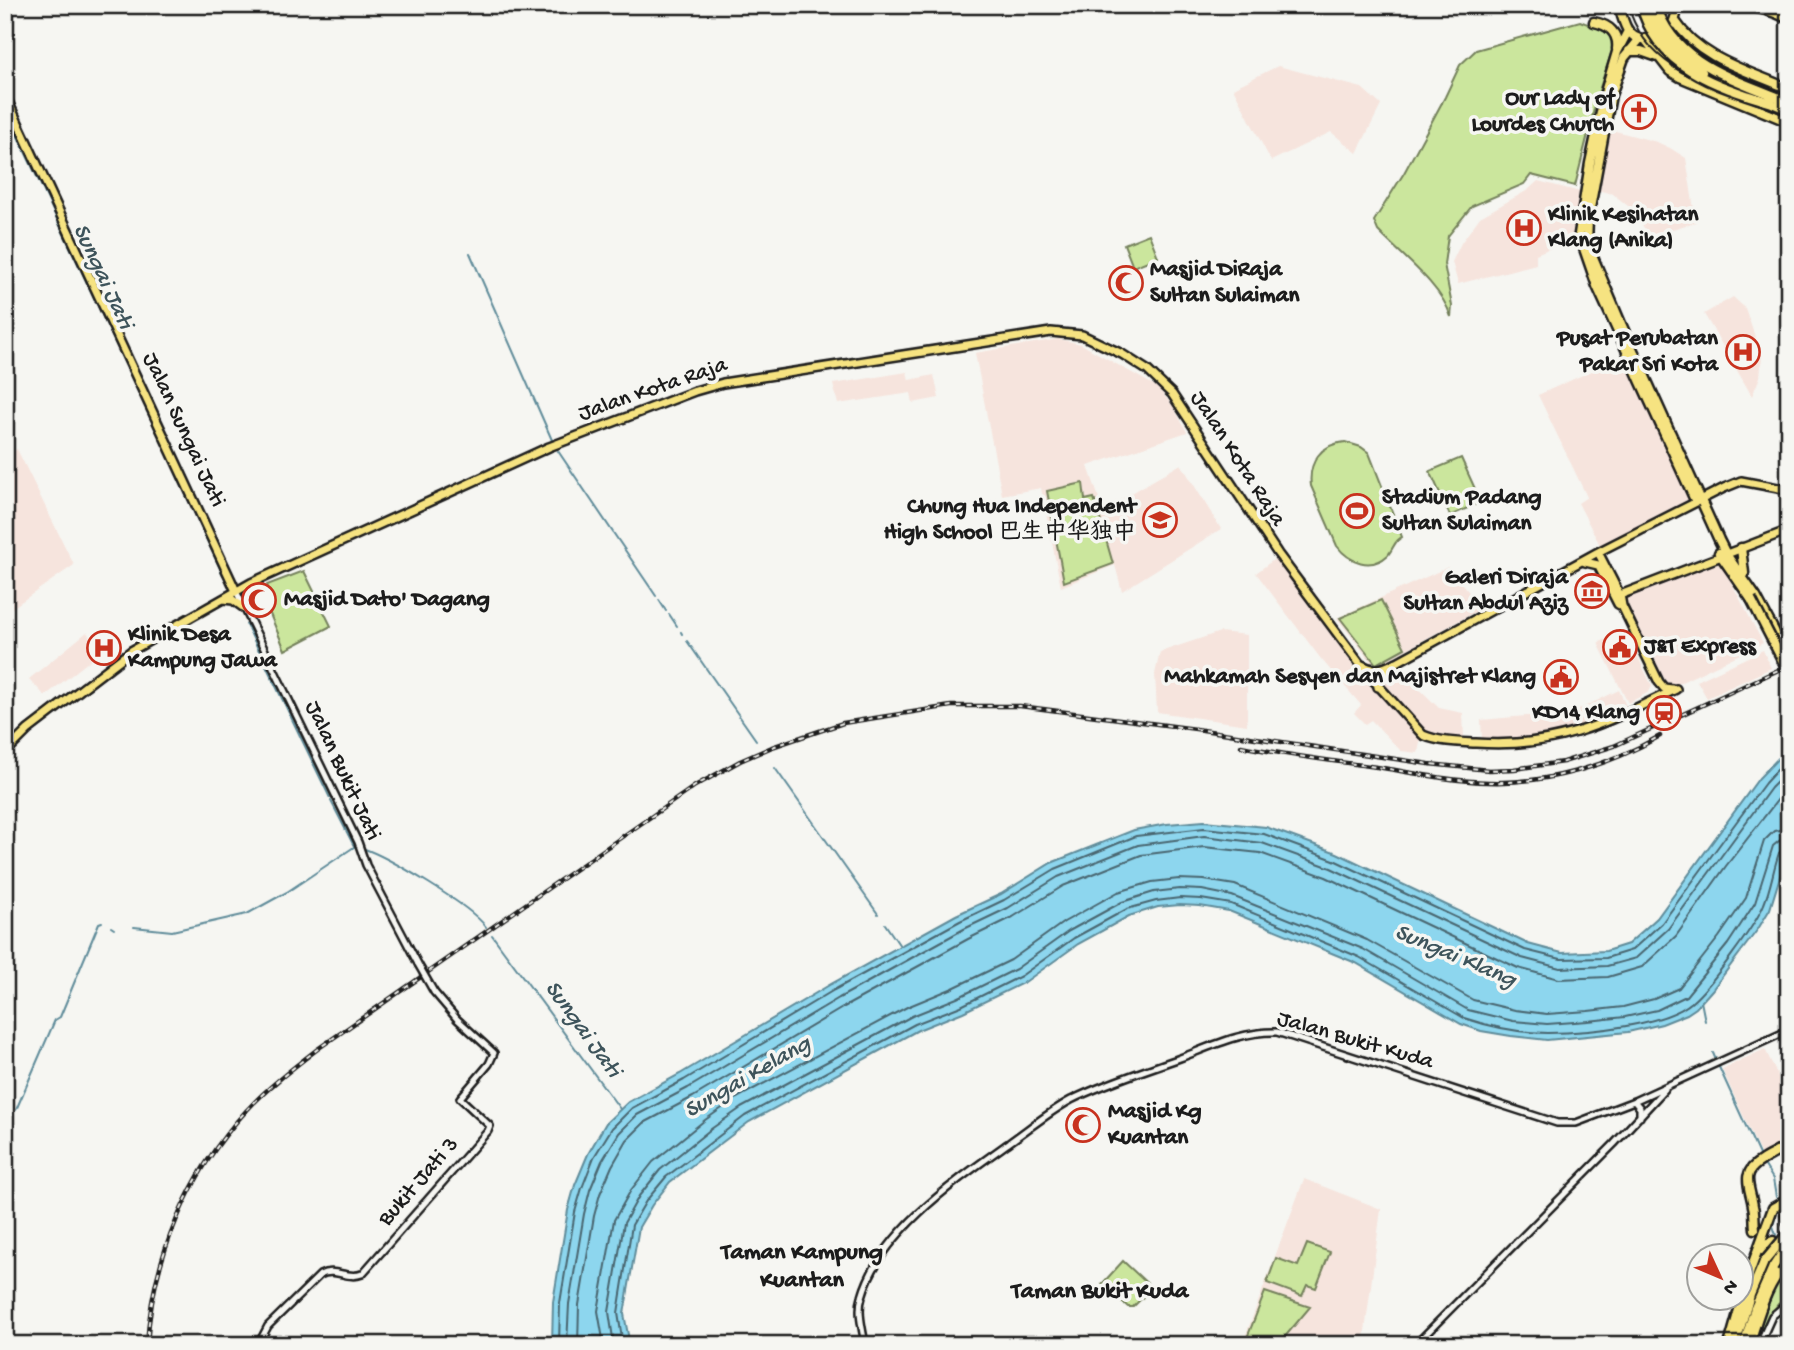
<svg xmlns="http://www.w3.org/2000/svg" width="1794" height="1350" viewBox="0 0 1794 1350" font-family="'Gochi Hand','LXGW WenKai TC',sans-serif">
	<rect width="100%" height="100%" fill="#f6f6f2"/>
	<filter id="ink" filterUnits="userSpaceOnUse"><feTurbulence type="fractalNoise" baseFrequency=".0143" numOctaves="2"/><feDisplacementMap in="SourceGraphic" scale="14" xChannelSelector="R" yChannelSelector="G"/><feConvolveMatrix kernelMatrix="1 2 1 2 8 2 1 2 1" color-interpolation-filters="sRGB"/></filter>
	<g filter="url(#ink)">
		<path fill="#f6e4dd" d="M1278 66 1362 88 1381 105 1357 153 1331 132 1271 161 1233 88Z
			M1608 129 1657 142 1670 148 1686 158 1696 222 1649 236 1633 210 1613 194 1597 190Z
			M1538 181 1580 192 1575 238 1536 254V264L1458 284 1452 262 1461 243 1480 217 1528 190Z
			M1733 297 1745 308 1762 357 1760 377 1752 396 1704 314Z
			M1058 339 1081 344 1157 387 1173 406 1187 432 1088 466 1103 510 1181 464 1221 529 1122 591 1115 565 1061 587 1041 488 1002 495 975 353Z
			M1625 356 1693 501 1601 547 1578 503 1587 497 1538 395Z
			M907 372 909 380 934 375 939 398 913 403 911 393 838 404 833 384Z
			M17 449 74 565 5 613V457Z
			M1277 557 1421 737 1418 753 1401 751 1371 720 1365 724 1354 713 1361 705 1321 659 1256 573Z
			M1717 561 1721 563 1763 643 1669 688 1625 605V601L1629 595Z
			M1448 567 1482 608 1375 667 1337 618Z
			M1625 630 1652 686 1649 692 1628 703 1598 643Z
			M87 632 98 654 45 696 29 679Z
			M1220 632 1247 635V725L1157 712 1155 674 1160 652Z
			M1763 650 1771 668 1707 698 1697 681Z
			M1396 666 1439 708 1463 713 1464 739 1435 737 1425 733 1381 685V681Z
			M1619 690 1627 708 1579 730 1551 737 1482 741 1481 720 1561 713 1582 708Z
			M1765 1049 1789 1099V1126L1779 1146 1761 1155 1722 1069Z
			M1304 1179 1381 1209 1364 1339 1360 1345H1242Z"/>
		<path fill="#cbe69d" stroke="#74815c" stroke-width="2" d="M1580 21C1592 26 1608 30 1615 41L1598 94 1575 186 1531 175 1524 184 1472 206 1448 236 1444 264 1452 306 1451 317C1442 286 1401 255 1378 231L1374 221 1404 173 1445 97 1460 65 1476 50Z
			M1149 234 1158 257 1133 267 1124 244Z
			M1345 442 1361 447 1369 453 1402 537C1394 541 1394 548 1388 555 1371 571 1349 562 1337 546L1311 486C1308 462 1321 444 1345 442Z
			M1461 458 1481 502 1450 516 1430 471Z
			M1083 483 1085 500 1094 498 1113 564 1064 582 1047 491Z
			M304 571 331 626 285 650 267 607 274 604 267 585Z
			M1381 600 1405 648 1376 664 1340 618Z
			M1307 1244 1330 1252 1316 1288 1307 1285 1302 1296 1267 1283 1276 1258 1298 1266Z
			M1123 1261 1152 1288 1133 1307H1128L1102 1284Z
			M1789 1267V1298L1778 1304 1762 1328H1759L1777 1281Z
			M1265 1292 1310 1307 1278 1345H1249L1245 1343Z"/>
		<path fill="#8dd6ee" stroke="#608c9a" stroke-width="2" d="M1789 747V847L1770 909 1758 929 1712 990 1696 1008 1687 1014 1662 1024 1628 1032 1547 1040 1511 1036 1481 1031 1461 1024 1356 963 1229 911 1200 906 1180 905 1158 907 1129 916 1078 944 1025 982 963 1012 918 1030 749 1122 670 1182 652 1205 639 1227 624 1314 630 1345H552L553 1302 568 1210 575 1185 588 1154 606 1123 628 1102 680 1074 831 984 956 915 1001 894 1051 863 1134 830 1167 824 1204 821 1266 827 1337 853 1528 944 1562 953 1606 951 1628 944 1657 918 1759 778Z"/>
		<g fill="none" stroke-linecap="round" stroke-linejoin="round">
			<path stroke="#496670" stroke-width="2" d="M559 1345 560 1303 575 1212 582 1188 594 1157 612 1128 632 1108 684 1080 834 990 960 921 1004 900 1055 869 1136 836 1204 828 1264 834 1334 860 1525 950 1561 959 1606 958 1632 950 1662 923 1765 783 1789 757
				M567 1345 569 1304 584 1214 590 1190 602 1161 619 1133 637 1115 688 1088 839 998 964 929 1008 908 1058 877 1138 845 1204 836 1262 843 1331 868 1522 958 1560 968 1607 966 1636 958 1668 929 1771 788 1789 770
				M578 1345 579 1305 594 1216 600 1194 612 1166 627 1140 644 1123 693 1097 844 1007 968 939 1013 917 1063 886 1141 855 1204 847 1260 853 1326 877 1518 968 1559 979 1608 977 1642 967 1676 936 1726 866 1789 785
				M604 1345 598 1311 614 1220 631 1190 653 1162 705 1120 735 1099 907 1007 953 988 1011 960 1064 922 1118 892 1152 882 1179 879 1204 880 1235 885 1367 940 1473 1000 1515 1010 1547 1014 1588 1011 1623 1007 1654 999 1679 988 1719 937 1746 898 1764 841 1774 831 1789 828
				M614 1345 609 1312 624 1223 639 1196 660 1170 711 1129 741 1108 912 1016 957 998 1016 969 1069 931 1122 902 1154 892 1180 889 1202 890 1232 896 1363 949 1468 1010 1513 1021 1547 1024 1588 1021 1625 1017 1657 1010 1686 996 1728 944 1755 903 1773 846 1779 841 1789 839
				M623 1345 618 1313 632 1225 646 1201 666 1177 745 1116 915 1024 961 1006 1021 976 1074 938 1127 909 1156 901 1180 898 1201 899 1231 904 1359 957 1464 1018C1491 1027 1520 1033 1548 1033 1584 1033 1665 1026 1692 1002 1709 988 1756 925 1764 904 1771 887 1773 870 1779 853L1783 849 1789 848"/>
			<path stroke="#608c9a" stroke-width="2" d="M5 109 170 459
				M470 253 552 440
				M558 451 656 596
				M176 473 223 575
				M659 600 666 611
				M669 614 677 626
				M246 624 330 798
				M681 632 682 634
				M687 641 756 740
				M775 768 878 914
				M331 801 354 846
				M362 848C389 857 471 906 486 927
				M885 924 900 946
				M111 927 114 929
				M134 927 172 931 247 914 287 892 354 847
				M492 935 620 1109
				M1701 1001 1705 1021
				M1713 1053 1716 1060
				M1719 1067 1760 1157
				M16 1110 55 1020 60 1017 99 923 102 922
				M1765 1166 1773 1179 1776 1197
				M1776 1215 1773 1226 1776 1235"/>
			<g stroke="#1c1c1c" stroke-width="10">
				<path id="minor" d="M236 591 358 842 366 865 418 964
					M1634 1101 1640 1108V1117
					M258 1345 268 1326 320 1275C335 1267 347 1280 362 1274L488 1131 490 1126 460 1098 489 1064 494 1053 457 1019 434 992
					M865 1345C863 1330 857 1312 862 1297 880 1232 957 1180 1010 1142 1030 1128 1049 1112 1071 1100 1105 1083 1144 1071 1180 1058 1212 1046 1242 1031 1277 1032L1557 1123H1576L1634 1101 1789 1030
					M1415 1345 1614 1144 1665 1089
					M1759 1345 1772 1316 1789 1302"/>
			</g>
			<g stroke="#1c1c1c" stroke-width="12">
				<path id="major" d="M1723 5C1747 6 1768 8 1789 20
					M5 95 236 591
					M1598 552 1620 595 1622 606 1659 682 1664 688 1672 689
					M1585 562 1598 565 1618 604 1622 606
					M1620 595 1789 530
					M223 599 233 600 244 608
					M1362 665C1376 673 1384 668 1397 662L1598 552 1724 488 1741 481 1789 490
					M1378 687 1379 680 1393 666
					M5 753 28 730 131 651 251 583 549 447 695 391 723 383 1051 332 1082 335 1122 354 1147 370 1172 394 1278 554 1366 672 1423 735C1439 742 1458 742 1476 743 1556 749 1606 723 1676 689"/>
			</g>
			<g stroke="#1c1c1c" stroke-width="13">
				<path id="highway" d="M1619 5C1623 20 1626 38 1643 39
					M1675 21C1700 59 1749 71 1789 89
					M1594 22C1609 25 1619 33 1617 49
					M1628 31 1617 52 1606 89 1590 163 1579 234 1597 286 1695 500
					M1662 33C1674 26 1677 18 1676 5
					M1645 39 1670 71 1680 77 1789 122
					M1639 40 1624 58 1611 95 1588 219 1587 243 1622 326 1719 540 1726 554 1756 597 1789 659
					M1629 51H1641L1658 57
					M1777 97 1789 102
					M1772 103 1789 110
					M1741 548 1744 573
					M1719 553 1751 599
					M1789 1204 1786 1215 1789 1228
					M1755 1229C1754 1221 1755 1213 1753 1206 1750 1187 1740 1173 1761 1161 1771 1154 1781 1152 1789 1142
					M1762 1250 1765 1244 1773 1241 1782 1249
					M1729 1345 1750 1271 1773 1208 1789 1199
					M1735 1345 1750 1295 1764 1262
					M1744 1345 1755 1308 1773 1267
					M1749 1345C1759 1315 1766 1283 1789 1261"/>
			</g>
			<use href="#minor" stroke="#f6f6f2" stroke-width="5"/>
			<use href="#major" stroke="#f6e381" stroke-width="7"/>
			<use href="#highway" stroke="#f6e381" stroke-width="8"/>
			<path stroke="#1c1c1c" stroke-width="2" d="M1628 5C1647 78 1730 89 1789 117"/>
			<g stroke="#1c1c1c" stroke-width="4.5">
				<path id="rail" d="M1241 746C1286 755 1332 761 1377 767 1414 773 1451 781 1488 782 1548 784 1608 766 1660 736
					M147 1345C152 1259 188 1174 246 1111 268 1087 293 1068 319 1048L695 786 740 761 772 747 843 723 951 706H1020L1196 729 1429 764 1489 770 1514 769 1563 762 1614 746 1789 665"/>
			</g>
			<use href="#rail" stroke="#f6f6f2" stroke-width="2" stroke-dasharray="5" stroke-linecap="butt"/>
			<g stroke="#1c1c1c" stroke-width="10" stroke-linecap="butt">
				<path id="minor-bridge" d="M418 964 434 992"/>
			</g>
			<g stroke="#1c1c1c" stroke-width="13" stroke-linecap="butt">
				<path id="highway-bridge" d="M1641 5C1657 68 1717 86 1772 103
					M1649 5C1656 35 1676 57 1702 72
					M1656 5C1673 61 1729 77 1777 97
					M1751 599 1789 673
					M1764 1262 1789 1232
					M1773 1267 1789 1243"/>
			</g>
			<use href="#minor-bridge" stroke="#f6f6f2" stroke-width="5"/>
			<use href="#highway-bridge" stroke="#f6e381" stroke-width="8"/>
		</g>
	</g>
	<defs>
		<g id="church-ring" transform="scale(1.75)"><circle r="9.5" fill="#f6f6f2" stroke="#c8321e" stroke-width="1.5"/><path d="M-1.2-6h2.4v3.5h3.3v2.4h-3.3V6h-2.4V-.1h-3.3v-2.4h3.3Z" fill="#c8321e"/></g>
		<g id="hospital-ring" transform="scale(1.75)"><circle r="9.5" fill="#f6f6f2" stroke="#c8321e" stroke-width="1.5"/><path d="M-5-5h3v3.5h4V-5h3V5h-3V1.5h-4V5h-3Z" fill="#c8321e"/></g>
		<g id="mosque-ring" transform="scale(1.75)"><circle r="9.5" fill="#f6f6f2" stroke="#c8321e" stroke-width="1.5"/><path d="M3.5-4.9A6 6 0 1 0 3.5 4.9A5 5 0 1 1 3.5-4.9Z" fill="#c8321e"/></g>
		<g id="stadium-ring" transform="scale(1.75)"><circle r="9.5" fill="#f6f6f2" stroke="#c8321e" stroke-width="1.5"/><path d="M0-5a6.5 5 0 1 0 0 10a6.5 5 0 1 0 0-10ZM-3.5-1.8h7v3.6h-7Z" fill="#c8321e"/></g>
		<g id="school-ring" transform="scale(1.75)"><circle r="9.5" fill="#f6f6f2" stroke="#c8321e" stroke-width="1.5"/><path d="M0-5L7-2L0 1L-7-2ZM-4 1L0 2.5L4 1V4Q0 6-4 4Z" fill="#c8321e"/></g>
		<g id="museum-ring" transform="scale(1.75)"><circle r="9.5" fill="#f6f6f2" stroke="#c8321e" stroke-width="1.5"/><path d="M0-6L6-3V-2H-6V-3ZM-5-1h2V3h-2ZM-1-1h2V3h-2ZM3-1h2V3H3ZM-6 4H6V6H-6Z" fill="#c8321e"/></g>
		<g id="civic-ring" transform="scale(1.75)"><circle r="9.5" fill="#f6f6f2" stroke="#c8321e" stroke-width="1.5"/><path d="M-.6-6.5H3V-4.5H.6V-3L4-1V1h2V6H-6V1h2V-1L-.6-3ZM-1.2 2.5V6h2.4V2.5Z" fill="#c8321e"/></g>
		<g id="station-ring" transform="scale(1.75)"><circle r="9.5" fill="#f6f6f2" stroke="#c8321e" stroke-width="1.5"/><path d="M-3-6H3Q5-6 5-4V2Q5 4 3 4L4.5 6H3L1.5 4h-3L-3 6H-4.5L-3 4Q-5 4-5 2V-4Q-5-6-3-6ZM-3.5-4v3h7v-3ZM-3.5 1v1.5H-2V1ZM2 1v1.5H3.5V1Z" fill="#c8321e"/></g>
	</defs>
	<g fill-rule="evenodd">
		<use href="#church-ring" x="1639" y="112"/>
		<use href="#hospital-ring" x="1524" y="228"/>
		<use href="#mosque-ring" x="1126" y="283"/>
		<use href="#hospital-ring" x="1743" y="352"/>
		<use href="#stadium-ring" x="1357" y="511"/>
		<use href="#school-ring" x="1160" y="520"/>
		<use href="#museum-ring" x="1592" y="591"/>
		<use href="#mosque-ring" x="259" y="600"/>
		<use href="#civic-ring" x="1620" y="647"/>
		<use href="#hospital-ring" x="104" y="648"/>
		<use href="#civic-ring" x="1561" y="677"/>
		<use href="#station-ring" x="1664" y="713"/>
		<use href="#mosque-ring" x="1083" y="1125"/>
	</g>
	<g text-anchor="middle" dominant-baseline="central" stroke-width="7" stroke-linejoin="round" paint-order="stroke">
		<g font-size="23" font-weight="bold" fill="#1c1c1c" stroke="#f6f6f2" text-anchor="start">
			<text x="1614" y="99" text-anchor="end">Our Lady of<tspan x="1614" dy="26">Lourdes Church</tspan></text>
			<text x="1548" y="215">Klinik Kesihatan<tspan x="1548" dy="26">Klang (Anika)</tspan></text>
			<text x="1150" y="270">Masjid DiRaja<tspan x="1150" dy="26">Sultan Sulaiman</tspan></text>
			<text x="1718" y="339" text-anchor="end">Pusat Perubatan<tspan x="1718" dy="26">Pakar Sri Kota</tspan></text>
			<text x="1382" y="498">Stadium Padang<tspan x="1382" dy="26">Sultan Sulaiman</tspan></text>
			<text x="1136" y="507" text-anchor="end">Chung Hua Independent<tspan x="1136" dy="26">High School 巴生中华独中</tspan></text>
			<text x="1568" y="578" text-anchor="end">Galeri Diraja<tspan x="1568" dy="26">Sultan Abdul Aziz</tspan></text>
			<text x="284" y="600">Masjid Dato' Dagang</text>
			<text x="128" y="635">Klinik Desa<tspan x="128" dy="26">Kampung Jawa</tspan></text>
			<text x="1644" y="647">J&amp;T Express</text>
			<text x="1536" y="677" text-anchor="end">Mahkamah Sesyen dan Majistret Klang</text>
			<text x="1640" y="713" text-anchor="end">KD14 Klang</text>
			<text x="1108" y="1112">Masjid Kg<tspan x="1108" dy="26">Kuantan</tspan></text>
		</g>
		<g font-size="23" fill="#1c1c1c" stroke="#f6f6f2">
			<text transform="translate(653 390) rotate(-19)">Jalan Kota Raja</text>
			<text transform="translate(183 430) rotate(65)">Jalan Sungai Jati</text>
			<text transform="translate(1237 459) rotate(57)">Jalan Kota Raja</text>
			<text transform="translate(342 771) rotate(65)">Jalan Bukit Jati</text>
			<text transform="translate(1355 1041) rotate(16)">Jalan Bukit Kuda</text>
			<text transform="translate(419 1182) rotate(-49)">Bukit Jati 3</text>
		</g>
		<g font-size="24" font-style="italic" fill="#3e545b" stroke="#f6f6f2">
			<text transform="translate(102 277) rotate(65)">Sungai Jati</text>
			<text transform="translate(1455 957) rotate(23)">Sungai Klang</text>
			<text transform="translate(582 1030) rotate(54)">Sungai Jati</text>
			<text transform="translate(748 1078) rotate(-30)">Sungai Kelang</text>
		</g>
		<g font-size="24" font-weight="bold" fill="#1c1c1c" stroke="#f6f6f2">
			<text x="802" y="1253">Taman Kampung<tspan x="802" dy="28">Kuantan</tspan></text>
			<text x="1100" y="1292">Taman Bukit Kuda</text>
		</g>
	</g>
	<rect width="1794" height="1350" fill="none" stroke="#f6f6f2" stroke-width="28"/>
	<rect x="14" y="14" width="1766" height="1322" fill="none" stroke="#1c1c1c" stroke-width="2.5" filter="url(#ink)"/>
	<g transform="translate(1720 1277) rotate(134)"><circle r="33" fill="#f6f6f2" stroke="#9f9f9c" stroke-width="2"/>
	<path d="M0-5L12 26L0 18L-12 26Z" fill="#c8321e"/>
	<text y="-10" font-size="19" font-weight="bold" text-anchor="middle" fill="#1c1c1c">N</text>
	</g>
</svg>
